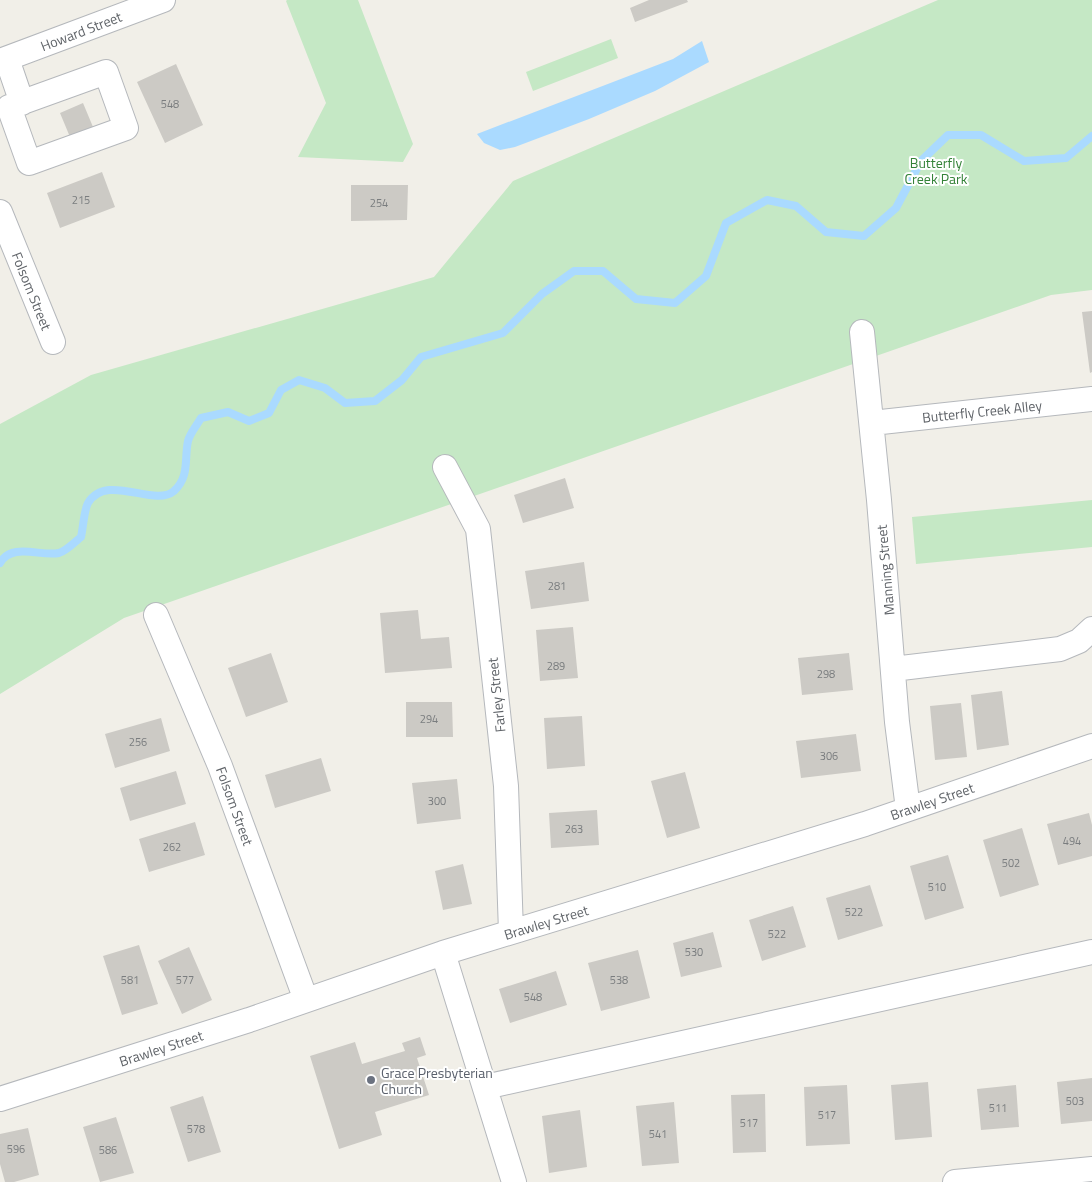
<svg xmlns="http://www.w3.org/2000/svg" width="1092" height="1182" viewBox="0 0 1092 1182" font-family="'Titillium Web',sans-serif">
	<rect width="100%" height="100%" fill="#f1efe8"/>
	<path fill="#c5e8c5" d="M287 0H358L413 144 403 162 298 157 326 103 286 1Z
		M938 0H1092V290L1051 295 124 618 0 694V424L91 375 434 277 513 181Z
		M611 39 618 58 533 91 526 72Z
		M1092 500V547L916 564 912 517Z"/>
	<path fill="#aadaff" d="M702 41 709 62 655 91 589 119 515 147 500 150 484 143 477 134 673 59Z"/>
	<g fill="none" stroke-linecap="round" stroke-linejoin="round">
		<path stroke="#aadaff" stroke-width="8" d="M0 563C12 542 41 557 59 553 66 551 75 542 81 537 83 529 84 510 88 503 107 472 154 508 174 491 190 476 184 460 188 441 190 433 197 425 201 418L228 412 249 421 269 413 281 390 299 380 325 388 345 403 375 401 402 380 421 357 503 333 542 294 574 271H603L636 299 675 303 706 276 726 223 767 200 796 206 826 232 864 236 896 208 921 161 948 135H981L1024 161 1066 158 1092 136"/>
	</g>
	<path fill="#cccac5" d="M649 0H687L688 2 635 22 630 8Z
		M176 64 203 125 165 143 137 82Z
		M83 103 93 127 70 137 60 113Z
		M102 172 115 207 60 228 47 193Z
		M351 185H408L407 220 351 221Z
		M1092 311V372L1090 373 1082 312Z
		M565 478 574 508 523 523 514 495Z
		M584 562 589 601 531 609 525 571Z
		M418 610 421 639 449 637 452 668 385 673 380 613Z
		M573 627 578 678 540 681 536 630Z
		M271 653 288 702 246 717 228 668Z
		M849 653 853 690 802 695 798 658Z
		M1002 691 1009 745 977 750 971 695Z
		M406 702H452L453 737H406Z
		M961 703 967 757 935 760 930 706Z
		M582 716 585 766 547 769 544 718Z
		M161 718 170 751 115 768 105 734Z
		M856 734 861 771 801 778 796 741Z
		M321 758 331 791 275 808 265 775Z
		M176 771 186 804 130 821 120 788Z
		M685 772 700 828 667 838 651 781Z
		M457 779 461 819 417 824 412 783Z
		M597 810 599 845 551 848 549 813Z
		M1089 813 1092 825V856L1058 865 1047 824Z
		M195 822 205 855 149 872 139 839Z
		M1022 828 1039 885 1000 897 983 840Z
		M948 855 964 908 925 920 910 866Z
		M463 864 472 904 443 910 435 871Z
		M870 885 883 926 838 940 826 898Z
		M793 906 806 947 762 961 749 920Z
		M713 932 722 967 681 977 673 943Z
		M139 945 158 1004 122 1015 103 956Z
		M189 947 212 1000 182 1014 158 961Z
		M638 950 650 998 601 1011 588 963Z
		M556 971 567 1005 510 1023 499 989Z
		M420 1037 426 1055 417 1058 429 1095 375 1112 382 1135 339 1149 310 1056 355 1042 362 1064 405 1051 402 1043Z
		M1092 1078V1121L1061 1124 1057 1082Z
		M928 1082 932 1137 895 1140 891 1085Z
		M847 1085 850 1144 806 1146 804 1087Z
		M1016 1085 1019 1127 981 1130 977 1089Z
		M765 1094 766 1152 733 1153 731 1095Z
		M203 1096 221 1152 188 1162 170 1107Z
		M674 1102 679 1163 642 1166 636 1106Z
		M580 1110 587 1167 549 1173 542 1116Z
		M116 1117 134 1173 100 1182 83 1127Z
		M28 1128 39 1175 14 1182H5L0 1164V1134Z"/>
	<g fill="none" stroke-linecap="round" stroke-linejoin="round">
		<g stroke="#b5b8bc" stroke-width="26">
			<path id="minor" d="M7 59 22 103
				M0 61 163 0
				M106 72 126 128 29 163 9 107Z
				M0 212 53 342
				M862 332 879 500 897 722 908 809
				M872 423 1092 399
				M445 467 478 529 506 786 511 932
				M156 615 220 766 306 1000
				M893 669 1060 649 1079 641 1092 629
				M443 953 514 1182
				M485 1087 1092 952
				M0 1099 249 1020 443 953 865 824 1092 746
				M955 1182 1092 1169"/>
		</g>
		<use href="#minor" stroke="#fff" stroke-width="24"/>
	</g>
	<circle fill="#6b7280" stroke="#fff" stroke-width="2" cx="371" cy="1080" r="5"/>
	<g text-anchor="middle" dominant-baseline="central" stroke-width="4" stroke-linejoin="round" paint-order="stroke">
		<g font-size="11" fill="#7a7d7f">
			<text x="170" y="104">548</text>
			<text x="81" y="200">215</text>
			<text x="379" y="203">254</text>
			<text x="557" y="586">281</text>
			<text x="556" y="666">289</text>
			<text x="826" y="674">298</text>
			<text x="429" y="719">294</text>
			<text x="138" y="742">256</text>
			<text x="829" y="756">306</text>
			<text x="437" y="801">300</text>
			<text x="574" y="829">263</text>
			<text x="1072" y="841">494</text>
			<text x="172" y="847">262</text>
			<text x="1011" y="863">502</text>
			<text x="937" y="887">510</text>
			<text x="854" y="912">522</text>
			<text x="777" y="934">522</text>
			<text x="694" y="952">530</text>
			<text x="130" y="980">581</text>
			<text x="185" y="980">577</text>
			<text x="619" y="980">538</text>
			<text x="533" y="997">548</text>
			<text x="1075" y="1101">503</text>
			<text x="998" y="1108">511</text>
			<text x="827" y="1115">517</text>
			<text x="749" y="1123">517</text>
			<text x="196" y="1129">578</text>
			<text x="658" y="1134">541</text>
			<text x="16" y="1149">596</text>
			<text x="108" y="1150">586</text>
		</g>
		<g font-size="14" fill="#5f6368" stroke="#fff">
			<text transform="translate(81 31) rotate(-21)">Howard Street</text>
			<text transform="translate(32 291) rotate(68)">Folsom Street</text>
			<text transform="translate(982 411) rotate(-6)">Butterfly Creek Alley</text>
			<text transform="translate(885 570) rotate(-95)">Manning Street</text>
			<text transform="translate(496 695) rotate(-96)">Farley Street</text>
			<text transform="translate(932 801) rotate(-19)">Brawley Street</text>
			<text transform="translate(235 806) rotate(70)">Folsom Street</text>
			<text transform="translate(546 922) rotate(-17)">Brawley Street</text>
			<text transform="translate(161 1048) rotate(-18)">Brawley Street</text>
		</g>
		<g font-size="14" fill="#348238" stroke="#fff">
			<text x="936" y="162">Butterfly<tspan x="936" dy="16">Creek Park</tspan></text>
		</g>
		<g font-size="14" fill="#5b616d" stroke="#fff" text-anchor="start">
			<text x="381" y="1072">Grace Presbyterian<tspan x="381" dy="16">Church</tspan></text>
		</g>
	</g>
</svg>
